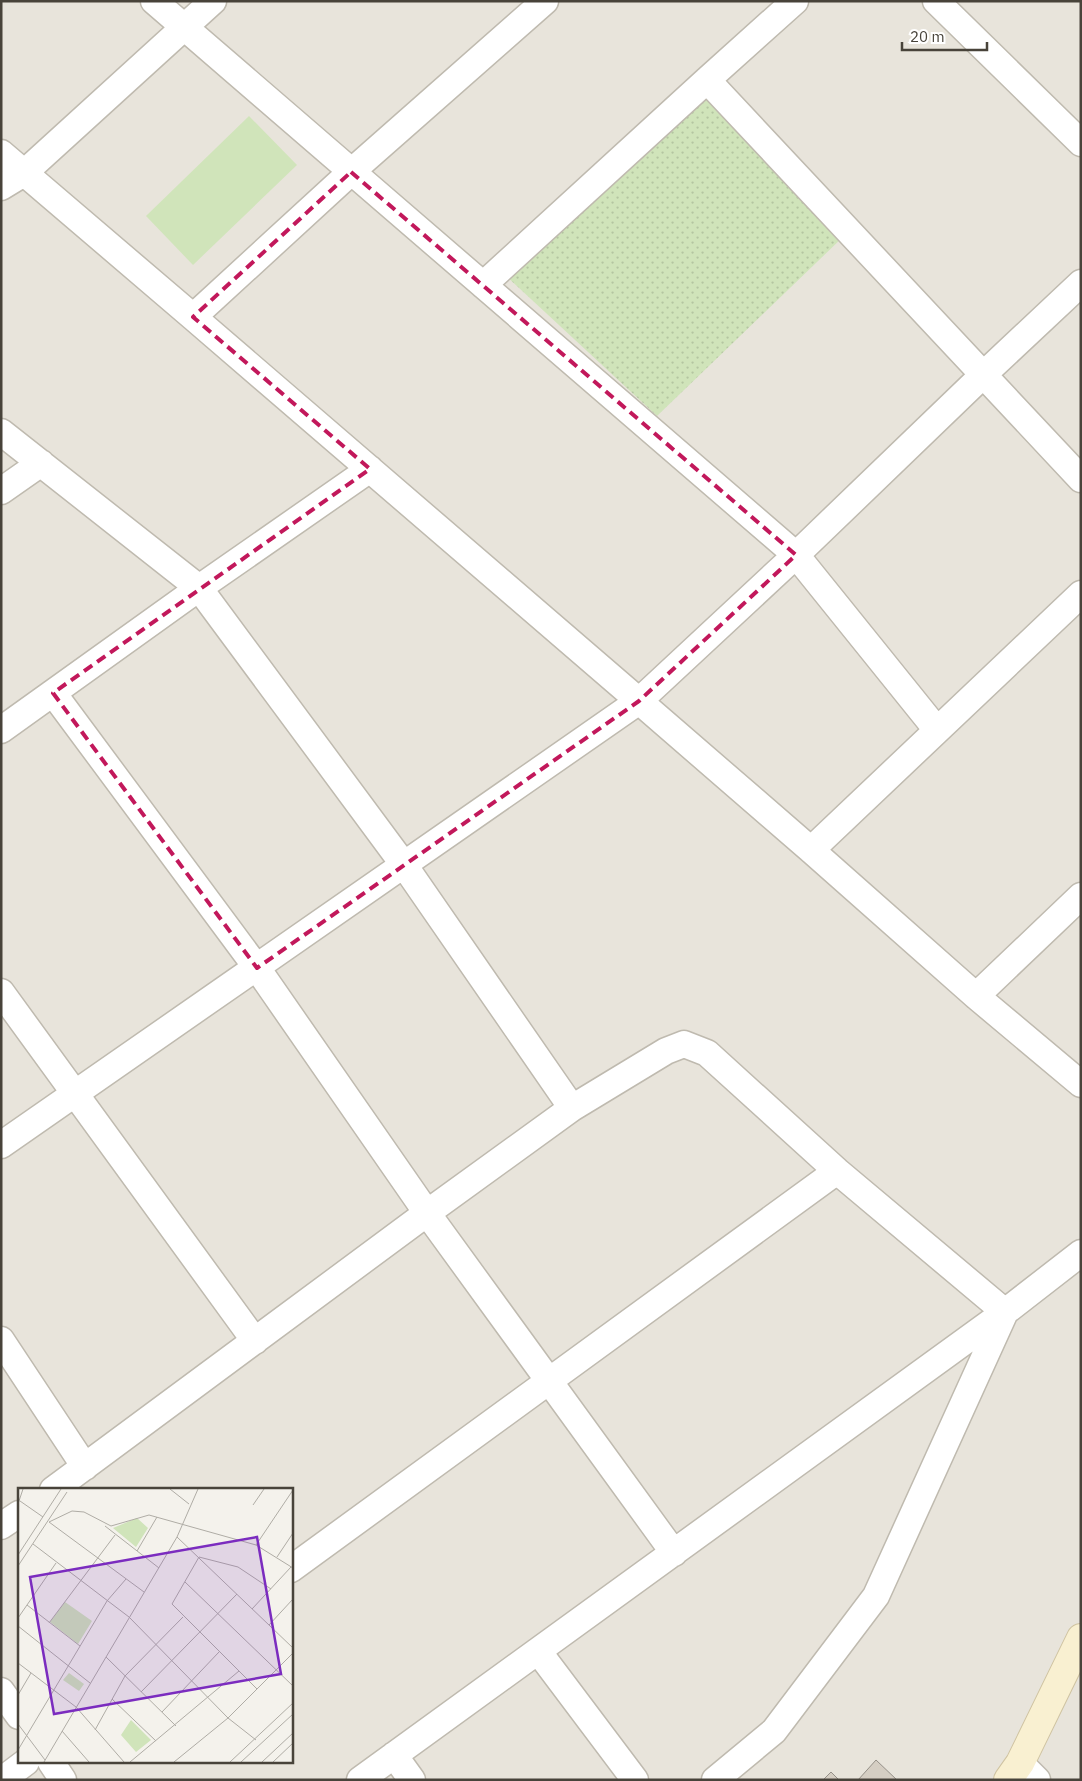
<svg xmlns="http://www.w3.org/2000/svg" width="1082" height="1781" viewBox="0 0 1082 1781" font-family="'IBM Plex Sans',sans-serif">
	<defs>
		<pattern id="park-dots" width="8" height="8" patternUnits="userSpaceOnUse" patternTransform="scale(1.25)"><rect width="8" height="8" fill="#d0e4ba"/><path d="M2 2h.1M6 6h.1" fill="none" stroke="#b4c5a1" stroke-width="1.8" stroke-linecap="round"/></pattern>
	</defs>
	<rect width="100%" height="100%" fill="#f4f2ec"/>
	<path fill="#e8e4db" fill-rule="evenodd" d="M1 1H1081V1780H1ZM19 1490H291V1762H19Z"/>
	<path fill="url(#park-dots)" d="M707 94 844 236 657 416 506 276Z"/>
	<path fill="#d0e4ba" d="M249 116 297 165 193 265 146 216Z"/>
	<path fill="#d5cec3" stroke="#959088" d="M876 1760 897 1780H858Z
		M831 1772 839 1780H823Z"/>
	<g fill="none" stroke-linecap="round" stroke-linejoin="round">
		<g stroke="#bfbaaf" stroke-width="29">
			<path id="street" d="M154 1 796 555 937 730
				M936 1 1081 143
				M707 80 1081 479
				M1 153 193 317 639 701 811 850 976 996 1081 1084
				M1 187 24 173 213 1
				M483 285 707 80 795 1
				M193 317 351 172 545 1
				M1 432 199 588 404 865 572 1108
				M1 491 41 463
				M53 693 257 968 427 1213 674 1553
				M1 730 199 588 370 469
				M811 850 1081 594
				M1 992 255 1341
				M976 996 1081 896
				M1 1145 639 701 796 555 983 375 1081 283
				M1 1340 85 1467
				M53 1490 427 1213 572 1108 666 1051 684 1044 707 1053 837 1171 1005 1312 876 1596 774 1731 715 1780
				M1 1526 19 1514
				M291 1569 837 1171
				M538 1651 635 1780
				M1 1691 19 1716
				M394 1755 412 1780
				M51 1762 63 1780
				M1020 1763 1037 1780
				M2 1780 26 1762
				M360 1780 1005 1312 1081 1253"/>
		</g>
		<g stroke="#cfc3a1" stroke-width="30">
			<path id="secondary" d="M1008 1780 1020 1763 1081 1638"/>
		</g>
		<use href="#street" stroke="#fff" stroke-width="26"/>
		<use href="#secondary" stroke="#f9f0d1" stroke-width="28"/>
	</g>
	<path fill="none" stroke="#c2185b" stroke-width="4" stroke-dasharray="10 6" stroke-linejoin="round" d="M351 172 796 555 639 701 257 968 53 693 370 469 193 317Z"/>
	<g transform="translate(18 1488)">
		<rect width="275" height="275" fill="#f4f2ec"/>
		<path d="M119 30 130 40 118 59 95 40ZM47 114 74 133 60 156 32 134ZM113 232 133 252 118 264 103 247Z" fill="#d0e4ba"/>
		<path d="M51 185 66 196 61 203 45 192Z" fill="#d0e4ba"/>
		<path fill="none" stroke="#afaca5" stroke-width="1" d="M152 1 171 16M2 13 25 29M0 16 5 1M235 17 246 1M31 34 54 23 66 24 93 38 131 27 238 57 275 80M31 34 126 104M87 38 141 80M159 49 275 160M15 56 111 129 210 230 238 252M238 57 275 2M119 63 139 29M0 67 43 1M259 69 275 45M0 78 49 4M167 94 275 198M9 117 62 158M234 121 273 79M0 130 38 75M31 135 97 47M251 137 275 111M0 138 72 195M88 169 158 238M0 175 58 219 106 274M239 201 154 116 181 69 220 79 253 101M123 204 219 106M0 207 13 185M94 211 138 253M144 224 201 164M0 236 27 272M77 242 107 188 165 129M44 243 71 274M0 262 89 113 108 91M26 274 159 49 180 1M112 274 221 183M156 274 210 230 275 165M212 274 275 215M223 274 275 226M244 274 275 245M255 274 275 255"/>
		<path fill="#7b2cbf" fill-opacity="0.15" stroke="#7b2cbf" stroke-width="2.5" d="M239 49 263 186 36 226 12 89Z"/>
		<rect width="275" height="275" fill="none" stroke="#48433a" stroke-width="2.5"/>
	</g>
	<rect width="1082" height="1781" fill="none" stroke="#48433a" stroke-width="5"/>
	<path d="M902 42v8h85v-8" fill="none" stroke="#48433a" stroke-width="2.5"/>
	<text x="910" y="42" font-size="15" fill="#48433a" stroke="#ffffff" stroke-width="4" paint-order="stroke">20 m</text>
</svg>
